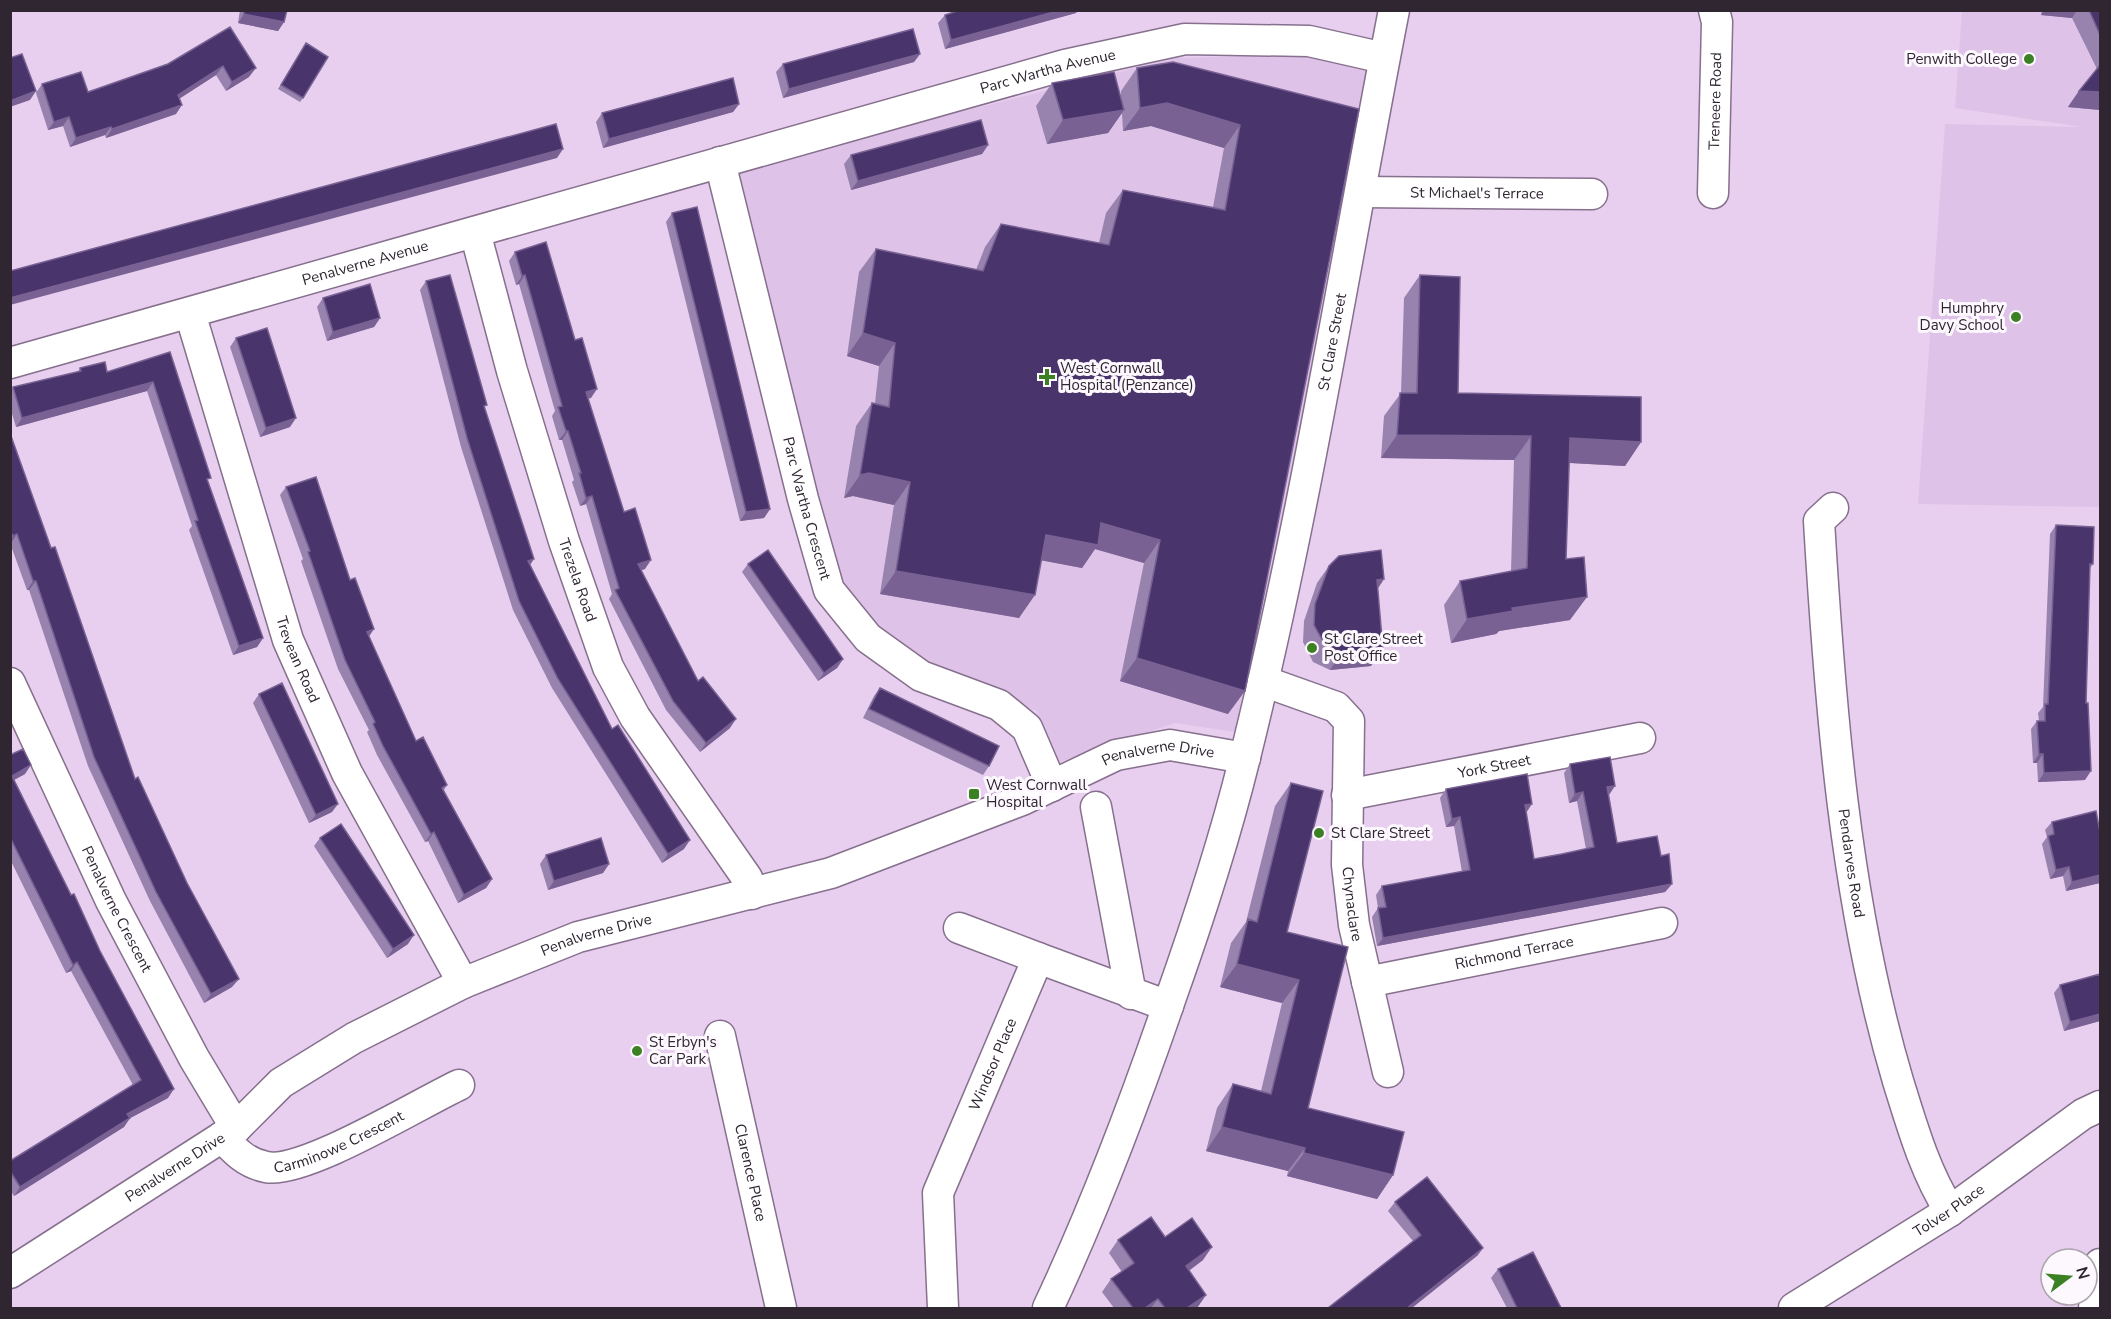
<svg xmlns="http://www.w3.org/2000/svg" width="2111" height="1319" viewBox="0 0 2111 1319" font-family="'Nunito Sans',sans-serif">
	<rect width="100%" height="100%" fill="#e8cfef"/>
	<path fill="#dfc2e8" d="M1962 11H2100V507L1918 504 1945 124 2082 127 1955 108Z
		M1298 55 1369 70 1242 733 1175 723 1060 762 1037 711 924 667 884 638 839 583 729 170 1175 58Z"/>
	<g fill="none" stroke-linecap="round" stroke-linejoin="round">
		<g stroke="#86708d" stroke-width="33">
			<g id="minor">
				<path id="s1" d="M720 162 803 499 829 590 868 638 921 676 999 705 1027 728 1052 786"/>
				<path id="s2" d="M1361 192 1592 194"/>
				<path id="s3" d="M1713 193 1717 22 1714 10"/>
				<path id="s4" d="M475 232 512 371 564 541 608 667 635 717 747 878 752 894"/>
				<path id="s5" d="M190 313 288 640 347 773 463 983"/>
				<path id="s6" d="M10 363 1065 65 1185 39 1309 41 1384 58"/>
				<path id="s7" d="M1833 508 1819 521C1830 707 1845 902 1898 1081 1912 1126 1925 1172 1950 1211"/>
				<path id="s8" d="M1263 681 1336 707 1349 721 1347 865 1354 925 1388 1072"/>
				<path id="s9" d="M10 683 111 901 194 1058 236 1128"/>
				<path id="s10" d="M1347 795 1640 738"/>
				<path d="M1096 807 1131 994"/>
				<path d="M959 928 1038 958"/>
				<path id="s11" d="M1367 982 1662 923"/>
				<path id="s12" d="M720 1036 781 1308"/>
				<path id="s13" d="M222 1137C236 1152 246 1163 266 1167 303 1175 420 1103 459 1085"/>
				<path id="s14" d="M10 1273 236 1128 281 1083 354 1038 463 983 578 937 831 873 1022 800 1116 755 1170 745 1245 758"/>
				<path id="s15" d="M943 1308 938 1193 1038 958 1168 1006"/>
				<path id="s16" d="M1048 1308C1095 1208 1134 1105 1170 1000 1198 921 1224 842 1244 761 1306 513 1345 261 1394 10"/>
				<path id="s17" d="M1794 1308 1950 1211 2083 1114 2100 1106"/>
				<path d="M2094 1308 2100 1264"/>
			</g>
		</g>
		<use href="#minor" stroke="#fff" stroke-width="30"/>
	</g>
	<path fill="#9882ae" d="M240 10H287L284 22 278 31 238 23Z
		M960 10H1078L1076 13 945 49 938 23 945 15Z
		M2042 10H2100V110L2068 107 2079 91 2097 69 2072 18 2041 15Z
		M230 27 249 77 226 91 216 75 179 99 176 114 106 138 105 135 70 147 63 126 48 130 36 93 42 84 88 92 168 64Z
		M303 48V98L300 102 278 89Z
		M920 54 914 62 783 98 776 72 783 64Z
		M1137 68 1359 109 1228 714 1120 681 1144 563 1095 549 1082 568 1041 560 1019 618 880 594 894 505 853 496 844 498 856 426 872 403H875L879 366 847 356 859 272 876 249 976 270 985 247 1001 224 1099 243 1106 213 1123 190 1213 207 1224 148 1151 126 1123 131 1122 113 1108 133 1047 144 1036 106 1052 83 1121 99V91Z
		M739 104 733 112 603 148 596 122 602 113Z
		M988 145 982 154 851 190 844 164 851 155Z
		M672 213 770 509 764 518 740 521 666 222Z
		M515 252 591 398H588L624 512 645 569 641 570 698 681 730 728 700 752 666 710 609 599 612 594 586 504 580 506 572 482 574 480 562 440H559L552 416 555 411 519 284 516 285 509 261Z
		M1420 275 1458 393 1641 442 1625 466 1569 463 1566 559 1570 620 1499 631 1496 634 1451 643 1444 605 1460 581 1511 572 1514 460 1381 458 1384 416 1401 393 1404 298Z
		M426 281 485 409 530 565 612 729 684 849 662 863 552 688 513 610 461 447 420 290Z
		M323 298 380 318 374 327 327 341 317 307Z
		M236 338 290 427 260 437 230 347Z
		M170 352 208 482 263 638 257 647 233 655 189 530 192 526 147 391 16 427 10 407V391L13 387 78 372 80 368 107 372Z
		M11 436 135 779 232 987 204 1003 150 901 88 766 29 590H27L10 543Z
		M286 487 369 636 416 741 447 785 444 790 492 879 486 888 458 903 428 841 425 842 377 755 367 732 369 730 338 669 301 561 303 559 280 495Z
		M2056 525 2093 564 2090 568 2086 703 2085 780 2038 782 2037 763H2033L2031 729 2037 721H2039L2038 713 2043 707 2050 534Z
		M748 564 843 659 837 668 818 681 742 572Z
		M1329 566 1384 579 1377 589 1371 666 1330 670 1313 662 1303 642 1304 621 1317 583Z
		M880 688 989 766 983 775 863 718 874 696Z
		M259 694 332 812 309 823 253 703Z
		M10 755 25 774 14 780 168 1098 130 1118 124 1127 14 1196 10 1190V1161L133 1085 71 971 66 973 10 859Z
		M1570 764 1609 795 1617 843 1661 856 1672 884 1665 892 1377 946 1372 917 1378 908 1376 895 1382 886 1462 872 1454 826 1446 827 1440 798 1446 789 1526 813 1534 859 1586 849 1577 801 1569 803 1564 773Z
		M1291 783 1287 932 1348 947 1308 1108 1393 1175 1377 1199 1287 1176 1288 1171 1206 1151 1217 1108 1233 1084 1261 1091 1282 1003 1220 987 1231 943 1246 922 1275 806Z
		M2052 822 2100 832V883L2066 891 2063 876 2050 879 2042 844 2047 837 2045 830Z
		M320 838 408 944 387 958 314 846Z
		M546 855 609 864 603 873 548 890 540 864Z
		M2060 985 2100 1021 2064 1031 2054 993Z
		M1395 1202 1483 1248 1477 1256 1413 1241 1388 1211Z
		M1165 1237 1203 1260 1189 1271 1206 1295 1197 1308H1114L1102 1292 1111 1279 1122 1272 1109 1253 1118 1240Z
		M1498 1269 1561 1308H1507L1491 1278Z"/>
	<path fill="#796293" d="M1061 10H1078L1076 13 945 49 951 40Z
		M2044 10H2077L2072 18 2041 15Z
		M244 14 284 22 278 31 238 23Z
		M920 54 914 62 783 98 789 89Z
		M223 66 216 75 171 104 178 95Z
		M256 68 249 77 226 91 232 82Z
		M36 91 30 100 10 107V101Z
		M2079 91 2100 92V110L2068 107Z
		M1167 103 1240 125 1224 148 1151 126 1123 131 1140 108Z
		M739 104 733 112 603 148 609 139Z
		M182 105 176 114 106 138 112 129Z
		M1124 110 1108 133 1047 144 1063 120Z
		M69 117 63 126 48 130 54 122Z
		M111 127 105 135 70 147 76 138Z
		M988 145 982 154 851 190 858 181Z
		M563 149 557 158 10 305V298Z
		M525 275 519 284 516 285 522 276Z
		M380 318 374 327 327 341 333 332Z
		M863 333 895 343 879 366 847 356Z
		M153 382 147 391 16 427 22 418Z
		M597 389 591 398 580 401 586 392Z
		M296 418 290 427 260 437 266 428Z
		M566 431H568L562 440H559Z
		M1397 435 1531 436 1514 460 1381 458Z
		M1570 438 1641 442 1625 466 1554 462Z
		M869 473 910 482 894 505 853 496 844 498 860 475Z
		M592 496 586 504 580 506 586 498Z
		M770 509 764 518 740 521 746 512Z
		M1101 523 1160 540 1144 563 1095 549 1082 568 1029 558 1046 535Z
		M17 534 11 543 10 539 13 536Z
		M534 559 528 568V561Z
		M651 560 645 569 632 573 638 564Z
		M896 571 1035 595 1019 618 880 594Z
		M1384 579 1373 596 1377 580Z
		M33 581H36L29 590H27Z
		M1587 597 1570 620 1499 631 1496 634 1451 643 1467 619 1512 608Z
		M374 629 368 638 367 632Z
		M263 638 257 647 233 655 239 646Z
		M1383 650 1371 666 1330 670 1341 653Z
		M1137 658 1245 691 1228 714 1120 681Z
		M843 659 837 668 818 681 824 673Z
		M736 719 730 728 700 752 706 743Z
		M2039 754H2043L2037 763H2033Z
		M31 765 25 774 10 782 12 776Z
		M2091 771 2085 780 2038 782 2044 773Z
		M1615 786 1609 795 1607 787Z
		M1583 792 1577 801 1569 803 1575 794Z
		M338 804 332 812 309 823 316 815Z
		M1532 804 1526 813 1525 805Z
		M1460 817 1454 826 1446 827 1452 819Z
		M434 832 428 841 425 842 431 834Z
		M690 840 684 849 662 863 668 854Z
		M609 864 603 873 548 890 554 881Z
		M2069 867 2063 876 2050 879 2056 870Z
		M2100 875V883L2066 891 2072 882Z
		M492 879 486 888 458 903 464 895Z
		M1672 884 1665 892 1377 946 1383 938Z
		M414 935 408 944 387 958 393 949Z
		M77 962 71 971 66 973 73 965Z
		M1237 964 1299 980 1282 1003 1220 987Z
		M239 979 232 987 204 1003 211 994Z
		M2100 1014V1021L2064 1031 2070 1022Z
		M174 1089 168 1098 121 1123 127 1114Z
		M130 1118 124 1127 14 1196 20 1187Z
		M1222 1127 1305 1148 1288 1171 1206 1151Z
		M1304 1153 1393 1175 1377 1199 1287 1176Z
		M1212 1247 1203 1260 1177 1279 1186 1266Z
		M1483 1248 1477 1256 1412 1308H1407Z
		M1206 1295 1197 1308H1187Z
		M1158 1299 1151 1308H1145Z"/>
	<path fill="#49346c" stroke="#796293" stroke-width="1.5" d="M244 10H287L284 22 244 14Z
		M960 10H1061L951 40 945 15Z
		M2089 10H2100V35Z
		M230 27 256 68 232 82 223 66 178 95 182 105 112 129 111 127 76 138 69 117 54 122 42 84 81 72 88 92 168 64Z
		M913 29 920 54 789 89 783 64Z
		M306 43 328 57 303 98 281 85Z
		M22 54 36 91 10 101V58Z
		M1173 62 1359 109 1245 691 1137 658 1160 540 1101 523 1098 545 1046 535 1035 595 896 571 910 482 869 473 860 475 872 403 889 407 895 343 863 333 876 249 983 271 1001 224 1109 245 1123 190 1225 210 1240 125 1167 103 1140 108 1137 68Z
		M2100 65V92L2079 91Z
		M1114 72 1124 110 1063 120 1052 83Z
		M733 78 739 104 609 139 602 113Z
		M981 120 988 145 858 181 851 155Z
		M556 124 563 149 10 298V271Z
		M697 207 770 509 746 512 672 213Z
		M546 242 575 340 582 338 597 389 586 392 624 512 635 508 651 560 638 564 698 681 703 677 736 719 706 743 673 701 615 590 619 588 592 496 586 498 579 473H581L568 431H566L558 407 562 406 525 275 522 276 515 252Z
		M450 275 487 405 484 406 534 559 528 561 612 729 618 725 690 840 668 854 558 679 519 601 467 438 426 281Z
		M1420 275 1460 277 1458 393 1641 397V442L1570 438 1566 559 1584 557 1587 597 1512 608 1513 611 1467 619 1460 581 1527 568 1531 436 1397 435 1400 393H1417Z
		M370 284 380 318 333 332 323 298Z
		M267 328 296 418 266 428 236 338Z
		M170 352 211 478 207 479 263 638 239 646 195 521 198 520 153 382 22 418 13 387 81 371 80 368 105 362 107 372Z
		M11 436 51 548 55 547 135 779 138 777 187 883 239 979 211 994 156 892 94 757 36 581H33L17 534 13 536 10 530Z
		M316 477 350 580 355 578 374 629 367 632 416 741 423 737 447 785 442 788 492 879 464 895 434 832 431 834 383 746 373 724 375 722 345 660 308 552 310 551 286 487Z
		M2056 525 2094 527 2093 564H2090L2086 703H2088L2091 771 2044 773 2043 754H2039L2037 721H2045V704H2048Z
		M768 550 843 659 824 673 748 564Z
		M1381 550 1384 579 1377 580 1383 650 1341 653 1325 645 1314 625 1315 604 1329 566 1339 556Z
		M282 683 338 804 316 815 259 694Z
		M880 688 999 746 989 766 869 709Z
		M23 749 31 765 12 776 71 895 74 894 100 951 174 1089 127 1114 130 1118 20 1187 10 1171V1161L141 1080 77 962 73 965 10 837V755Z
		M1610 757 1615 786 1607 787 1617 843 1657 836 1661 856 1669 854 1672 884 1383 938 1378 908 1386 907 1382 886 1470 870 1460 817 1452 819 1446 789 1527 774 1532 804 1525 805 1534 859 1562 854 1594 847 1583 792 1575 794 1570 764Z
		M1291 783 1323 791 1287 932 1348 947 1308 1108 1404 1132 1393 1175 1304 1153 1305 1148 1222 1127 1233 1084 1271 1094 1299 980 1237 964 1248 919 1257 922Z
		M2096 811 2100 832V875L2072 882 2069 867 2056 870 2048 836 2054 834 2052 822Z
		M341 824 414 935 393 949 320 838Z
		M601 838 609 864 554 881 546 855Z
		M2100 974V1014L2070 1022 2060 985Z
		M1427 1177 1483 1248 1407 1308H1328L1421 1235 1395 1202Z
		M1151 1217 1165 1237 1192 1218 1212 1247 1186 1266 1206 1295 1187 1308H1165L1158 1299 1145 1308H1133L1111 1279 1134 1263 1118 1240Z
		M1533 1252 1561 1308H1517L1498 1269Z"/>
	<g fill="#3b8023" stroke="#fdf8fe" stroke-width="2">
		<circle cx="2029" cy="59" r="6"/>
		<circle cx="2016" cy="317" r="6"/>
		<path d="M1044 368h6v6h6v6h-6v6h-6v-6h-6v-6h6z"/>
		<circle cx="1312" cy="648" r="6"/>
		<rect x="968" y="788" width="12" height="12" rx="3"/>
		<circle cx="1319" cy="833" r="6"/>
		<circle cx="637" cy="1051" r="6"/>
	</g>
	<g text-anchor="middle" dominant-baseline="central" stroke-width="6" stroke-linejoin="round" paint-order="stroke">
		<g font-size="15" fill="#2f2632" stroke="#fdf8fe" text-anchor="start">
			<text x="2017" y="59" text-anchor="end">Penwith College</text>
			<text x="2004" y="308" text-anchor="end">Humphry<tspan x="2004" dy="17">Davy School</tspan></text>
			<text x="1060" y="368">West Cornwall<tspan x="1060" dy="17">Hospital (Penzance)</tspan></text>
			<text x="1324" y="639">St Clare Street<tspan x="1324" dy="17">Post Office</tspan></text>
			<text x="986" y="785">West Cornwall<tspan x="986" dy="17">Hospital</tspan></text>
			<text x="1331" y="833">St Clare Street</text>
			<text x="649" y="1042">St Erbyn's<tspan x="649" dy="17">Car Park</tspan></text>
		</g>
		<g font-size="15" fill="#2f2632" stroke="#fdf8fe">
			<text stroke="none"><textPath href="#s6" startOffset="1078">Parc Wartha Avenue</textPath></text>
			<text stroke="none"><textPath href="#s3" startOffset="92">Treneere Road</textPath></text>
			<text stroke="none"><textPath href="#s2" startOffset="116">St Michael's Terrace</textPath></text>
			<text stroke="none"><textPath href="#s6" startOffset="369">Penalverne Avenue</textPath></text>
			<text stroke="none"><textPath href="#s16" startOffset="1010">St Clare Street</textPath></text>
			<text stroke="none"><textPath href="#s1" startOffset="357">Parc Wartha Crescent</textPath></text>
			<text stroke="none"><textPath href="#s4" startOffset="363">Trezela Road</textPath></text>
			<text stroke="none"><textPath href="#s5" startOffset="363">Trevean Road</textPath></text>
			<text stroke="none"><textPath href="#s14" startOffset="1276">Penalverne Drive</textPath></text>
			<text stroke="none"><textPath href="#s10" startOffset="150">York Street</textPath></text>
			<text stroke="none"><textPath href="#s7" startOffset="363">Pendarves Road</textPath></text>
			<text stroke="none"><textPath href="#s8" startOffset="280">Chynaclare</textPath></text>
			<text stroke="none"><textPath href="#s9" startOffset="250">Penalverne Crescent</textPath></text>
			<text stroke="none"><textPath href="#s14" startOffset="682">Penalverne Drive</textPath></text>
			<text stroke="none"><textPath href="#s11" startOffset="150">Richmond Terrace</textPath></text>
			<text stroke="none"><textPath href="#s15" startOffset="255">Windsor Place</textPath></text>
			<text stroke="none"><textPath href="#s13" startOffset="132">Carminowe Crescent</textPath></text>
			<text stroke="none"><textPath href="#s14" startOffset="196">Penalverne Drive</textPath></text>
			<text stroke="none"><textPath href="#s12" startOffset="140">Clarence Place</textPath></text>
			<text stroke="none"><textPath href="#s17" startOffset="183">Tolver Place</textPath></text>
		</g>
	</g>
	<rect width="2111" height="1319" fill="none" stroke="#2f2632" stroke-width="24"/>
	<g transform="translate(2069 1277) rotate(74)"><circle r="28" fill="#fdf8fe" stroke="#aba4ac" stroke-width="1.5"/>
	<path d="M0-4.5L10 22L0 15L-10 22Z" fill="#3b8023"/>
	<text y="-9" font-size="16" font-weight="bold" text-anchor="middle" fill="#2f2632">N</text>
	</g>
</svg>
